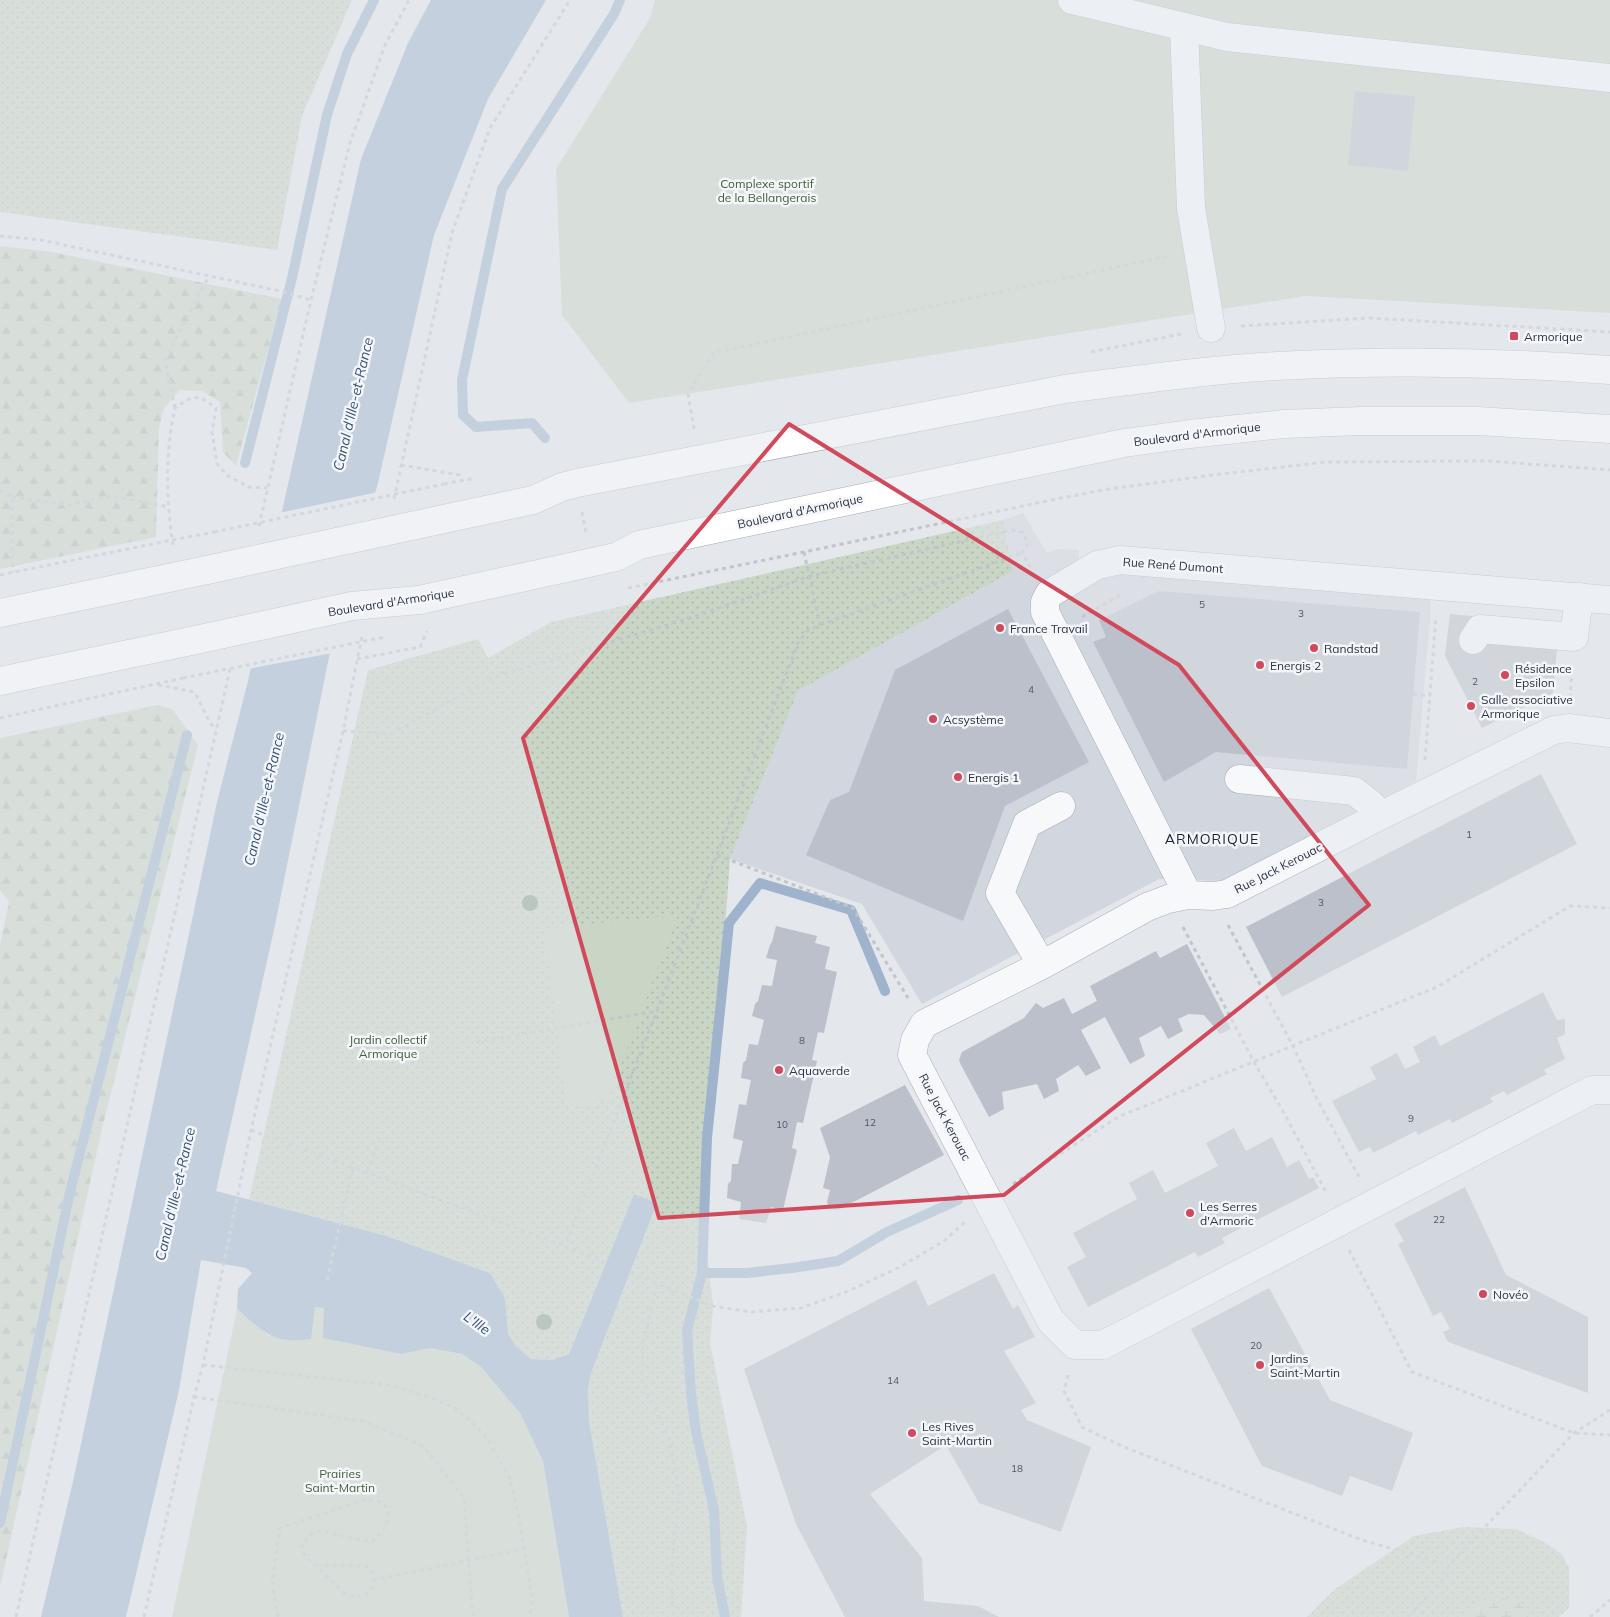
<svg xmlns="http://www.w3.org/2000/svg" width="1610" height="1617" viewBox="0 0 1610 1617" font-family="Mulish,sans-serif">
	<defs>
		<pattern id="grass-dots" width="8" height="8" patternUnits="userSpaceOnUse" patternTransform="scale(1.25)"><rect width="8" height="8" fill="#c9d6c5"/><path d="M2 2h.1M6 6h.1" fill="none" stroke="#adb8ab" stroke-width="1.8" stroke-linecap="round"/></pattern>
		<pattern id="forest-firs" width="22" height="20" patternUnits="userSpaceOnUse" patternTransform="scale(1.25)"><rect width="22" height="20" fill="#c9d6c5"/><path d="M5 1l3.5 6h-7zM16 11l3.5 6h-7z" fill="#adb8ab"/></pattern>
		<pattern id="wetland-marsh" width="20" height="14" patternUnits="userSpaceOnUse" patternTransform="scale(1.25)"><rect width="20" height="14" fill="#c9d6c5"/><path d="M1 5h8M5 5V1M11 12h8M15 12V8" fill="none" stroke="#adb8ab"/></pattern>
	</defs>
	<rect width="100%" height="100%" fill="#e4e7ec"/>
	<path fill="#d2d6de" d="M1023 513 1047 553 1057 549 1079 550 1078 566 1431 575 1430 619 1416 781 1372 805 1221 881 1159 879 922 1004 862 904 730 859 798 691 1013 571 1003 520Z"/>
	<path fill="url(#grass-dots)" d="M0 0H352L302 116 277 250 0 212Z
		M1003 520 1013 571 798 691 730 859 704 1223 713 1306 710 1343 747 1526 741 1617H623L589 1421 588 1389 591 1373 657 1203 634 1194 569 1354 552 1360 531 1359 515 1345 508 1333 505 1298 490 1273 387 1236 249 1200 368 670 478 639 488 658 551 622Z
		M1463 1527 1516 1529 1542 1541 1562 1554 1569 1568V1608L1559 1617H1307L1335 1589 1414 1536Z"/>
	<path fill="url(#forest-firs)" d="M0 246 52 252 282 299 236 466 223 452 220 402 202 391 180 390 164 408 159 428 156 537 0 569Z
		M158 705 173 710 198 745 102 1129 0 1587V945L9 902 0 890V738Z"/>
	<path fill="url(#wetland-marsh)" d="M1488 1596 1521 1602 1528 1617H1462Z"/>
	<path fill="#c9d6c5" d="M655 0H1610V313L1306 296 629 403 562 315 556 169 650 18Z
		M678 915 607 1102 566 1104 544 929Z
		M315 1307 325 1308 323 1337 401 1354 430 1348 462 1354 481 1367 520 1413 543 1461 569 1617H172L237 1309 269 1336Z"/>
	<path fill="#9fb4cc" d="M431 0H546L488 99 434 235 378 483 331 647 275 925 216 1191 387 1236 490 1273 505 1298 508 1333 515 1345 531 1359 552 1360 569 1354 634 1194 657 1203 591 1373 588 1389 589 1421 623 1617H569L543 1461 520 1413 481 1367 462 1354 430 1348 401 1354 323 1338 324 1308 315 1307 311 1339C272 1345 264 1332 237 1309L238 1289 252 1273 246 1268 201 1260 179 1390 126 1617H41L74 1477 217 802 248 681 284 502 361 159 408 43Z"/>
	<path fill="#e4e7ec" d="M378 492 332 653 248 669 279 513Z"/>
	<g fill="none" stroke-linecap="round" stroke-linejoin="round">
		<path stroke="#9fb4cc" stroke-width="10" d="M545 438 532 423 476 427 463 415 462 380 502 189 614 14 620 0
			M245 463 292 278 327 115 347 54 374 0
			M885 991 851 910 760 883 729 923 707 1138 702 1273H747L792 1268 838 1261 887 1232 958 1200
			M702 1273 687 1330 691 1393 696 1432 714 1510 717 1576 725 1617
			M0 1523 70 1192 187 735"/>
	</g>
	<path fill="#bbc0ca" d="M1355 91 1415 96 1408 171 1348 165Z
		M1159 591 1420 612 1407 769 1216 752 1164 782 1093 642 1106 637 1099 620Z
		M1008 609 1089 762 1005 806 963 921 806 855 830 800 849 792 895 670Z
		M1450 614 1559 624 1553 693 1482 728 1445 656Z
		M1541 774 1577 844 1282 997 1246 927Z
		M776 926 817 936 815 943 830 947 825 969 837 972 824 1033 818 1032 812 1060 817 1061 803 1123 797 1122 792 1148 797 1150 783 1210 771 1207 766 1223 739 1219 741 1202 727 1198 728 1184 731 1181 732 1164H738L743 1141 733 1138 739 1104 746 1105 751 1080 741 1078 743 1063 746 1060 749 1044 758 1045 764 1020 752 1016 755 1004 758 1001 762 985 772 986 777 960 766 958 770 945 772 942Z
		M1187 944 1231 1029 1220 1034 1204 1015 1189 1014 1178 1019 1183 1031 1168 1039 1161 1026 1139 1038 1145 1056 1130 1064 1105 1017 1081 1030 1101 1068 1086 1076 1078 1065 1056 1079 1059 1091 1044 1099 1037 1084 1002 1092 1004 1109 989 1117 961 1065 959 1060 962 1052 1024 1018 1036 1003 1043 1008 1064 998 1072 1014 1097 1001 1090 986 1156 951 1160 958Z
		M1543 992 1557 1020 1565 1019V1034L1557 1038 1565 1059 1544 1070 1547 1074 1507 1095 1504 1091 1490 1098 1493 1102 1452 1123 1450 1119 1418 1135 1416 1131 1373 1153 1370 1147 1359 1152 1332 1101 1376 1079 1370 1067 1397 1053 1405 1069 1420 1062 1413 1047 1435 1035 1440 1046Z
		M905 1085 944 1155 838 1210 830 1209 827 1202 830 1190 823 1188 830 1157 820 1128Z
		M1234 1128 1246 1151 1272 1137 1287 1167 1299 1160 1309 1179 1313 1177 1319 1188 1222 1238 1225 1243 1198 1257 1195 1252 1088 1307 1067 1267 1086 1257 1073 1233 1137 1199 1129 1183 1153 1170 1165 1193 1218 1166 1206 1143Z
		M1465 1187 1506 1275 1588 1317V1393L1448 1342 1443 1332 1450 1329 1441 1312 1433 1316 1398 1244 1404 1241 1394 1224Z
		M994 1273 1013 1309 1018 1305 1035 1337 1004 1351 1036 1403 1021 1410 1027 1420 1091 1447 1061 1532 979 1503 946 1445 870 1494 922 1558 924 1601 978 1606 999 1617H845L796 1524 744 1369 916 1280 928 1306Z
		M1269 1288 1330 1400 1413 1433 1392 1491 1350 1476 1342 1496 1262 1466 1191 1329Z"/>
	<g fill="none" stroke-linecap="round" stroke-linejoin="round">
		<g stroke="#a9aeb7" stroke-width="29">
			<path id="minor" d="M1072 0 1227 37 1610 78
				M1184 27 1191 208 1211 328
				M1473 640 1480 629 1574 637 1579 597
				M1610 733 1568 728 1554 730 1378 817 1227 894 1213 896 1188 895 1168 899 1147 907 1042 965 924 1024 915 1040 912 1055 1051 1321 1075 1345H1103L1592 1090H1610
				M1239 779 1354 791 1372 805 1378 817
				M1188 895 1045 612V602L1049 594 1097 565 1120 560 1610 600
				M1042 965 1000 893 1027 824 1061 806"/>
		</g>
		<g stroke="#a3abb8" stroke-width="29">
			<path id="major" d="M439 520 533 500 562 487 577 483 1065 389C1136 380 1206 370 1277 366 1387 360 1499 362 1610 370
				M419 600 616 557 639 545 1124 443 1190 434 1284 424 1361 421H1478L1610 429
				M0 613 207 570
				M0 681 191 641"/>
		</g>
		<path stroke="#c2c5cb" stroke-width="3" stroke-dasharray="4 4" stroke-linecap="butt" d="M0 236 41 240 280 291 311 300
			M1241 326 1369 318 1610 332
			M1091 352 1181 334
			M175 408 165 359 209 276
			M694 429 688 394 713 353 1168 256
			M401 465 460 475 462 481
			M444 484 475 478
			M0 490 12 497 13 572
			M12 497 68 505 111 496 169 507
			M394 499 452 233 490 128 570 0
			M582 512 586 533
			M259 526 311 300 350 143 385 45 409 0
			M173 545C166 500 165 452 175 408 195 394 197 394 216 408L212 432 217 464 228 476 249 487 267 488
			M804 552 820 625
			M0 575 172 540 214 532
			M628 588 804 552 1056 499 1109 489 1213 475 1326 462 1489 461 1610 470
			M1082 617 1124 593
			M357 659 420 647 427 631
			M158 685 194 692C202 704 206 719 216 730
			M1413 694 1430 696
			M1570 698 1572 667
			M0 718 183 678
			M343 731 391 734 494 677 687 619 810 576 1011 530 1022 532 1028 544 1022 553 1031 568
			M1425 760 1436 616
			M717 855 853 908 908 998
			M1228 925 1293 1046 1316 1097 1359 1177
			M1183 927 1254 1062 1284 1113 1327 1194
			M476 1042 657 1011
			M251 1130 565 1246
			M367 1172 381 1136
			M1013 1184 1118 1117 1437 987 1570 906 1610 908
			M1349 1250 1412 1372 1574 1433 1610 1435
			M606 1262 565 1246 657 1011 798 643 807 631 820 625 1022 553
			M630 1273 713 1306 751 1312 801 1308 846 1292 900 1267 944 1241 965 1222
			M327 1280 353 1167
			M657 1284 643 1345 642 1379 670 1441 679 1494 671 1577 673 1617
			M203 1365 390 1385 437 1400 456 1409 472 1422 486 1437 510 1478 519 1518 532 1597 530 1617
			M1068 1375 1064 1391 1082 1427 1124 1447 1362 1540 1449 1565
			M194 1397 363 1421 423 1446 464 1498 473 1617
			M373 1580 524 1549
			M16 1617 231 665
			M144 1617 194 1397 203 1365 251 1130 343 731 362 636
			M278 1617 272 1582 280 1528 366 1499C369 1500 375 1500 378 1501 399 1512 384 1532 372 1542L320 1531 309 1535 302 1547 305 1556 344 1593 356 1597 366 1595 372 1587 374 1576 368 1567 354 1565H315
			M1408 1617 1445 1577 1449 1565 1574 1433 1610 1410
			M1590 1617 1610 1600"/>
		<use href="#minor" stroke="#f7f8fa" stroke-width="28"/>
		<use href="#major" stroke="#fff" stroke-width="28"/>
		<g stroke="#a3abb8" stroke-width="29" stroke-linecap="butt">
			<path id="major-bridge" d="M207 570 439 520
				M191 641 352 606 419 600"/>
		</g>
		<path stroke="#c2c5cb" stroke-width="3" stroke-dasharray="4 4" stroke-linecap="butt" d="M214 532 444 484
			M183 678 385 637"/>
		<use href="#major-bridge" stroke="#fff" stroke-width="28"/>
	</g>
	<g fill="#899d89">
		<circle cx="530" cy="903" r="8"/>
		<circle cx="544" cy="1322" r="8"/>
	</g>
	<path d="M0 0H1610V1617H0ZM789 424 1179 665 1369 905 1004 1195 659 1218 523 738Z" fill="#e4e7ec" fill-opacity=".55" fill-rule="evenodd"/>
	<path fill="none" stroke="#d1495b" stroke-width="4" stroke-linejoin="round" d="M789 424 1179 665 1369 905 1004 1195 659 1218 523 738Z"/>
	<g fill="#d1495b" stroke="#f4f6f9" stroke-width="2">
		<rect x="1509" y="331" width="10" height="10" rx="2.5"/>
		<circle cx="1000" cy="628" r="5"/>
		<circle cx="1314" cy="648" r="5"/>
		<circle cx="1260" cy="665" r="5"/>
		<circle cx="1505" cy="675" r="5"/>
		<circle cx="1471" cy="706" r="5"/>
		<circle cx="933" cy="719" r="5"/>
		<circle cx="958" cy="777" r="5"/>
		<circle cx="779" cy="1070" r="5"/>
		<circle cx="1190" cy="1213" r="5"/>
		<circle cx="1483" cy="1294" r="5"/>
		<circle cx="1260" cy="1365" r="5"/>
		<circle cx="912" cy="1433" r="5"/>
	</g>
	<g text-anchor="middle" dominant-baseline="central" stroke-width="5" stroke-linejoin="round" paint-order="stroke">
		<g font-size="10" fill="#4f5766">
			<text x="1202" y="604">5</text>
			<text x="1301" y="613">3</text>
			<text x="1475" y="681">2</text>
			<text x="1031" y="689">4</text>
			<text x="1469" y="834">1</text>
			<text x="1321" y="902">3</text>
			<text x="802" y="1040">8</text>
			<text x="1411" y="1118">9</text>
			<text x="870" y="1122">12</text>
			<text x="782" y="1124">10</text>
			<text x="1439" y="1219">22</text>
			<text x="1256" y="1345">20</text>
			<text x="893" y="1380">14</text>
			<text x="1017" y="1468">18</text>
		</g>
		<g font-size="12" fill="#3f6138" stroke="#f4f6f9">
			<text x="767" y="183">Complexe sportif<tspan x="767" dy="14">de la Bellangerais</tspan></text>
			<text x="388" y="1039">Jardin collectif<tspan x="388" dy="14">Armorique</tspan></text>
			<text x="340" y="1473">Prairies<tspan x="340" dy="14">Saint-Martin</tspan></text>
		</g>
		<g font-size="12" fill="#2b3445" stroke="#f4f6f9" text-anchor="start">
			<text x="1524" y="336">Armorique</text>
			<text x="1010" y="628">France Travail</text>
			<text x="1324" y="648">Randstad</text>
			<text x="1270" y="665">Energis 2</text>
			<text x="1515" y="668">Résidence<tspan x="1515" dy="14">Epsilon</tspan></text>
			<text x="1481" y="699">Salle associative<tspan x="1481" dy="14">Armorique</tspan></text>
			<text x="943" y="719">Acsystème</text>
			<text x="968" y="777">Energis 1</text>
			<text x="789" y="1070">Aquaverde</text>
			<text x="1200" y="1206">Les Serres<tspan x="1200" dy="14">d'Armoric</tspan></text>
			<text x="1493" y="1294">Novéo</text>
			<text x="1270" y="1358">Jardins<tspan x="1270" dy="14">Saint-Martin</tspan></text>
			<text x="922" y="1426">Les Rives<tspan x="922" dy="14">Saint-Martin</tspan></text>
		</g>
		<g font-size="12" fill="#2b3445" stroke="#f4f6f9">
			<text transform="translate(1197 434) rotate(-7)">Boulevard d'Armorique</text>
			<text transform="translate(800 511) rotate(-12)">Boulevard d'Armorique</text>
			<text transform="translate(1173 565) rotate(4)">Rue René Dumont</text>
			<text transform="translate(391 602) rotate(-9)">Boulevard d'Armorique</text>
			<text transform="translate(1278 868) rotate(-27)">Rue Jack Kerouac</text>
			<text transform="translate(945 1117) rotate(62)">Rue Jack Kerouac</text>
		</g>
		<g font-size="14" font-style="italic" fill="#34527a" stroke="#f4f6f9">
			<text transform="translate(353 404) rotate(-77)">Canal d'Ille-et-Rance</text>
			<text transform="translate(264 799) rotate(-77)">Canal d'Ille-et-Rance</text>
			<text transform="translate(175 1194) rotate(-77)">Canal d'Ille-et-Rance</text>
			<text transform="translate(477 1323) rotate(36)">L'Ille</text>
		</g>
		<g font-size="14" letter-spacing="1" fill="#1d2536" stroke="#f4f6f9">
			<text x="1212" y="839">ARMORIQUE</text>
		</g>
	</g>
</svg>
